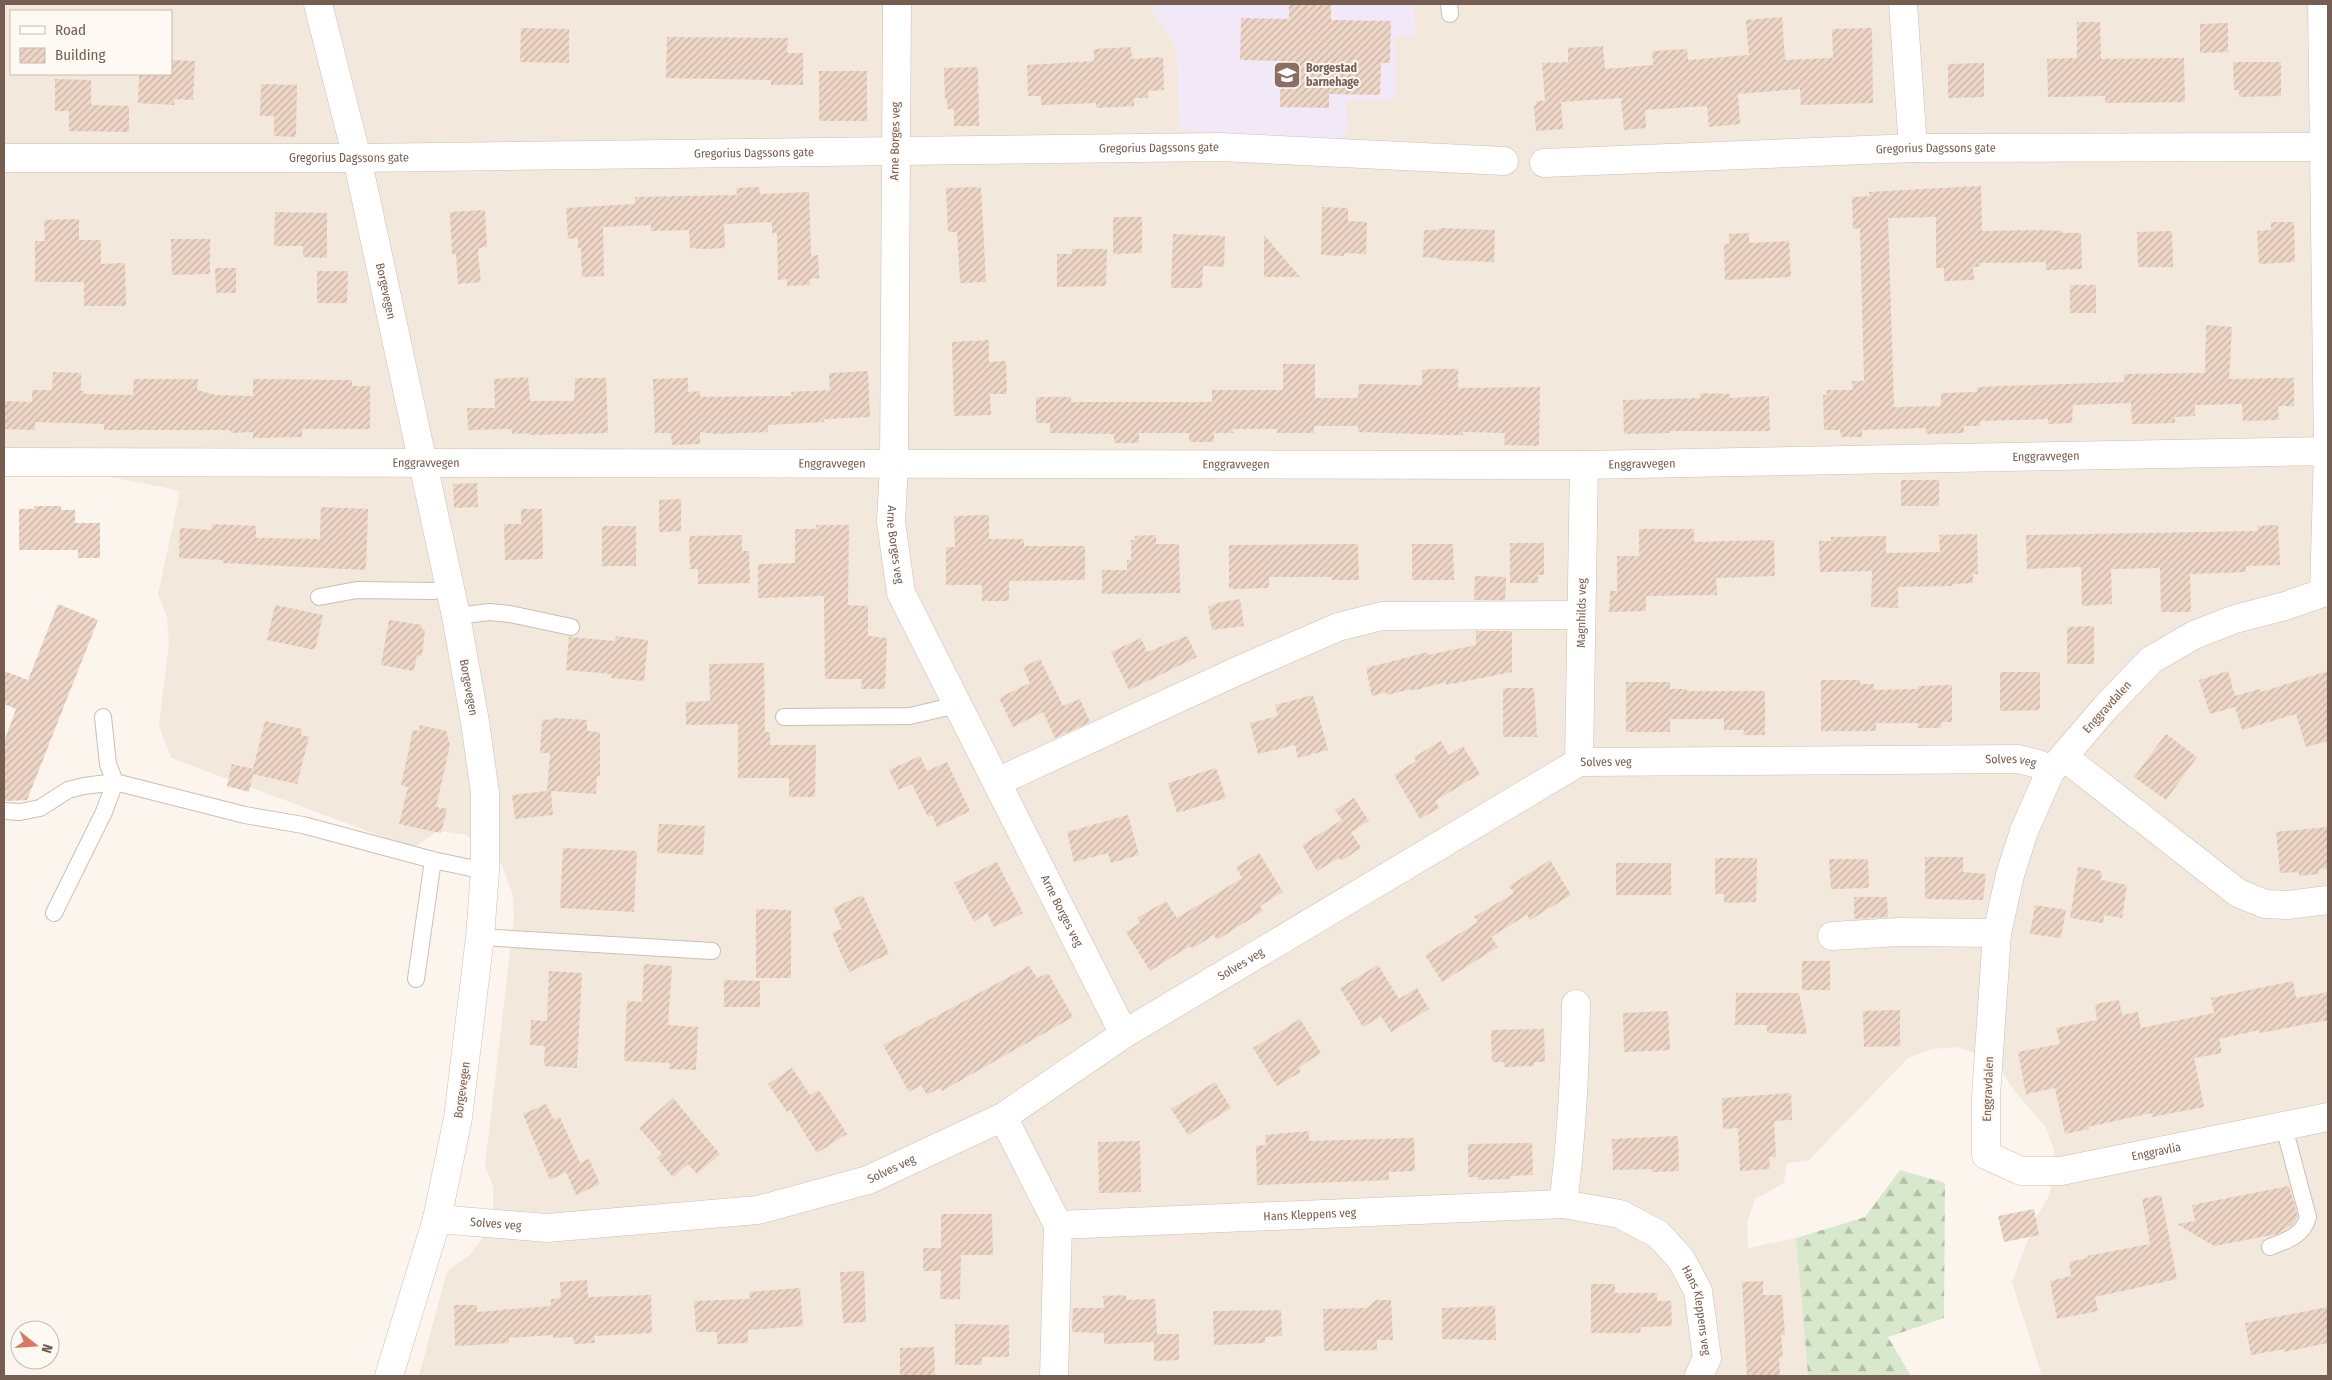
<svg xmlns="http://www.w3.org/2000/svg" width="2332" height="1380" viewBox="0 0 2332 1380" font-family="'Fira Sans Condensed',sans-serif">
	<defs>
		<pattern id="forest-firs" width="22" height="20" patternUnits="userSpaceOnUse" patternTransform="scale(1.25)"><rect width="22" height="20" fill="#d8e8cc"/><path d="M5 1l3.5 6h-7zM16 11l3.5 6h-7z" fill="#b4bfa8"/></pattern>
		<pattern id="building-hatch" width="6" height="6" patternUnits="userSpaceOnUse" patternTransform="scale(1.25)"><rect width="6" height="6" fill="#eed6c7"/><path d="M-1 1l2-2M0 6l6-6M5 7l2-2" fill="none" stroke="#c5b1a4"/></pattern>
	</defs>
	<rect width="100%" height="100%" fill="#fbf5ed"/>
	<path fill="#f2e8dc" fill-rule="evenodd" d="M4 4H2328V1376H2042L2012 1282 2037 1216 2048 1198 2055 1174 2054 1149 2045 1126 2015 1092 2001 1070 1981 1055 1957 1047 1932 1049 1908 1058 1809 1160 1787 1163 1784 1183 1755 1199 1747 1223 1748 1248 1796 1238 1808 1374 1806 1376H419L447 1271 470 1255 485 1235 493 1211V1186L485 1166 514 918 513 895 502 865 485 846 463 834 438 831 413 848 171 758 159 726 169 642 167 617 158 594 180 492 167 488 7 457 4 462ZM11 11H171V74H11Z"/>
	<path fill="#f2e9f8" d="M1148 4H1414L1415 36 1395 37 1396 99 1346 101 1347 131 1340 140 1179 130 1177 50Z"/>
	<path fill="url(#forest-firs)" d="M1900 1170 1945 1183 1944 1318 1888 1337 1911 1376H1806L1808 1374 1796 1238 1865 1217Z"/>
	<path fill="url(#building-hatch)" d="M1289 4H1331V20L1391 21 1390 63H1381L1380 95 1329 94V108L1280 107 1281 61 1240 60 1241 18 1289 19Z
		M1782 17 1785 60 1833 58 1832 29 1872 28 1873 103 1801 105 1800 89 1738 94 1740 124 1709 127 1707 106 1645 110 1646 128 1624 130 1621 98 1561 102 1563 129 1536 131 1534 105H1536V101H1545L1542 63 1568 62V48L1603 46 1605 69 1653 65 1652 51 1687 49 1688 60 1749 55 1746 20Z
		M2077 22H2100L2101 59 2184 58 2185 102 2105 103V96L2048 97 2047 59 2077 58Z
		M2228 23V52L2200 53V24Z
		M521 28 569 29V63L520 62Z
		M667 37 788 38 787 53H803V85H771V80L666 78Z
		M1131 47 1132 59 1163 57 1164 90 1148 91V98H1134V106L1096 108V103L1041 105V96H1028L1027 65 1094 61V49Z
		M171 60 195 61 193 100 175 99 174 105 138 103 139 74H171Z
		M2233 62H2281V96L2239 97V90H2234Z
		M1984 63V97L1948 98V64Z
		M978 67 979 126H954V109H947V99L945 100 944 68Z
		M819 71H867V121H819Z
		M55 79 91 80V105L129 106V132L69 131V111H55Z
		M261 84 297 85 296 137 274 136V116H260Z
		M1981 186 1982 231 2041 230 2062 231V233H2081L2082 269 2046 270V262L1979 263 1980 267H1973L1974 280 1944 281V268H1936V217L1888 218 1894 407 1941 406V393L1977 392V387L2124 382V374L2205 373 2206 325 2232 327 2229 379 2294 378V406H2278L2279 420 2243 421 2242 404 2195 405V416L2175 417V423L2132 424 2131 403 2073 405 2072 423 2048 424V419L1980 421V426H1964V433L1926 434V428L1862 430V437H1841L1840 430H1824L1823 395H1827L1826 390H1853L1852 381H1864L1860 228 1853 229 1852 197 1870 196 1869 192Z
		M759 187 760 194 809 192 811 256 818 255 819 278 810 279V285L787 286V279L778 280 777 233H772V222L724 224 725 248 704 249 690 248 689 230 651 231V225L603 227 604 276 582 277 581 248H578V238L568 239 566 208 635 204V197L737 195 736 188Z
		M981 187 986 282 960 283 957 232H948L946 188Z
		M1322 207 1348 208V221L1367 222 1366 254 1344 253V256L1321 255Z
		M485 210 487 247 479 248 478 253 481 282 458 284 456 254H452L450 212Z
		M275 212 327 213V258L303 257V246H274Z
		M1113 217H1142V253L1113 254Z
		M79 219V240H101V264L125 263 126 306H84V282H35V241H45L44 220Z
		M2271 222H2294L2295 262 2259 264 2257 231 2271 230Z
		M1439 228 1495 230 1494 262 1438 260V258L1423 257 1424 230H1439Z
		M2172 231 2173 267H2138L2137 232Z
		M1749 233V243L1789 241 1791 277 1725 280 1724 244H1729V234Z
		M1173 234 1225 236 1224 267 1203 266 1202 288H1171Z
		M1264 235 1300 277H1264Z
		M171 239H210V274L172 275Z
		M1072 249H1107L1106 286 1057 287V254H1072Z
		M215 268H236V293H216Z
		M317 271H348L347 303H317Z
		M2070 285H2096V313H2070Z
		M989 340V362L1006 361 1007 394H990L991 415 954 416 952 342Z
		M1283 364H1315V398H1358L1359 384 1422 385V370L1435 369H1458V388L1540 387 1539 446 1504 445 1505 433 1463 432V435H1451L1358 432V426H1314V433H1277V429H1232L1233 433H1214V442H1189V433H1139V443H1114V434L1050 433V423H1036V397H1071V402H1212V390H1283Z
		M868 371 870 417 824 419V422L768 425V432L714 434 700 432V444L672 445 671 433H655L653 379 688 378V392L700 391V397L792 396 791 392 830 390 829 373Z
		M53 372 81 373V391H84V394L133 395 134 379H198L197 390 216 395 253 396V379L352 380V386H370V429H302V437L253 438V432L231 433 230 430H104V424L35 422V430L4 429 5 401 32 402V390H52Z
		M528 377 530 401H574L575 378H606L608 433 529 435V433L512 434V429L468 430 467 408H495L494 379Z
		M1700 393 1730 394V398L1769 396 1770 431H1669V433L1624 434 1623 400 1700 398Z
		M1901 480H1939V506H1901Z
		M477 483 478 507 454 508 453 484Z
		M681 499V531L659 532V500Z
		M34 506H61V510H75V523H100V558H78V550H19V509H34Z
		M321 507 368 509 366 570 223 563V560L179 558 180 528 212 530V524L256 526V538L320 539Z
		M521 509H542L543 559 505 560 504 524H521Z
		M989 515V539H1024V546H1085V580L1009 581V601H982V585H946V547H955L954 516Z
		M816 525H849L848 605 868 606V636L887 638 885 689H861L862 679H825L824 596 758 598V564L795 563V529H817Z
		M2278 525 2280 565 2246 566V572L2190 574 2191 612H2161L2160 568 2111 569 2112 604 2082 606 2081 567 2027 569 2026 535 2258 531 2257 526Z
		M602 526H636V566H602Z
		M1639 529H1694V542L1774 540 1775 576 1716 578 1717 595 1646 596V611L1609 612 1610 591H1617V556H1639Z
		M1977 534 1978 574H1973V583L1952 584 1953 586 1898 587V608L1871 607 1872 571 1820 572 1819 541H1831V537L1886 536V553L1940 552 1939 535Z
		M742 535V551H749L750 583 698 584V569H690L689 536Z
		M1156 535V544H1179L1180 593 1102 594V570H1127V560H1131V540H1135V536Z
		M1510 543H1544V575H1538V583H1510Z
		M1358 544 1359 580H1332V577H1269V588L1229 589V545Z
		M1412 544H1453L1454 580H1412Z
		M1475 576 1506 577 1505 600H1474Z
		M1240 599 1244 626 1212 630 1208 607 1217 603Z
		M58 604 98 620 27 800 7 801 4 800V742L16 709 4 704V671L28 680Z
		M275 605 323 615 315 650 267 640Z
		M389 620 422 625 421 629 425 630 422 656 417 655 414 671 381 665Z
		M2094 626V664H2067V627Z
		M1476 631H1512V672L1446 685V682L1412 691 1411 689 1387 695 1386 692 1372 696 1366 668 1428 652V655L1476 645Z
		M616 636 648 640 644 681 611 678 612 674 566 670 569 637 615 641Z
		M1187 636 1197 657 1129 690 1111 652 1141 638 1147 652Z
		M1040 659 1063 706 1080 699 1090 722 1055 738 1043 712 1013 727 999 698 1030 683 1023 667Z
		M764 663 765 732H770V745H816L815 797H789V778H738V724L686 725V702L710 701 709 664Z
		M2228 671 2235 696 2260 689 2261 692 2328 671V741L2306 747 2296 714 2242 730 2235 707 2210 714 2199 680Z
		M2000 672H2040V710L2000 711Z
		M1821 680H1860V684H1874V690L1918 689V686L1952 685V722H1941V728H1918V723H1876V731H1821Z
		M1626 682H1670V689H1687V691H1765V735H1743L1744 730H1724V719H1670V732H1626Z
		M1503 688H1534L1537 737H1503Z
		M1313 695 1328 750 1298 758 1295 745 1258 754 1250 723 1278 716 1275 705Z
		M552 718 587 720V731L600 732V776H597L596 794 551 791 553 815 515 819 512 795 547 791 550 753H540L542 719 552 720Z
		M265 721 302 729 301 735 309 737 297 784 253 774 249 792 227 786 232 764 253 769Z
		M420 725 446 731 450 745 436 807 447 809 441 833 399 824 408 787 401 785 413 730 419 731Z
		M2166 734 2197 757 2166 800 2134 777Z
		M1441 741 1449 755 1463 746 1480 774 1435 801 1439 808 1420 819 1394 775 1416 761 1414 757Z
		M920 756 927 771 947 762 970 811 937 827 932 815 928 817 912 784 899 790 889 770Z
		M1216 768 1226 798 1177 813 1168 783Z
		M1354 798 1369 821 1351 832 1361 848 1341 861 1339 858 1317 871 1302 845 1342 820 1335 810Z
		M1128 815 1139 855 1111 863 1108 853 1074 862 1067 832Z
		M659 824 705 826 703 855 657 853Z
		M2328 827V868L2319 869V874L2299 876V872L2280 873 2276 832Z
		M563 848 637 851 634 912 560 908Z
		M1259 853 1283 892 1260 906 1263 911 1217 940 1214 935 1192 949 1190 946 1150 971 1126 932 1140 923 1137 918 1166 901 1177 918 1242 878 1236 867Z
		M1925 857H1963V872L1986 874 1983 900 1925 899Z
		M1715 858H1757L1756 902 1724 903V894H1715Z
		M1829 859H1868L1869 888 1831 889Z
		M1550 860 1571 895 1530 920 1527 915 1491 937 1498 947 1442 982 1425 955 1478 922 1474 917 1514 893 1509 886Z
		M997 862 1023 913 994 927 987 913 974 922 954 883Z
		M1616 863H1671V895H1616Z
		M2078 867 2102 871 2101 880 2127 885 2122 918 2104 915 2103 923 2070 918Z
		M863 895 889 954 849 972 832 933 842 929 833 908Z
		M1854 897H1887L1888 917 1854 919Z
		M2035 905 2066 910 2061 938 2030 934Z
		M756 909 791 910V978H756Z
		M1802 961H1830V990H1802Z
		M644 964 672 966 668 1025 698 1027 696 1070 669 1069 670 1063 624 1061 627 1001 642 1002Z
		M1378 965 1399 999 1417 988 1429 1009 1391 1032 1381 1016 1363 1027 1340 988Z
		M1029 966 1037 978 1048 973 1073 1017 942 1091 940 1088 927 1095 921 1085 909 1092 883 1045Z
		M549 971 582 973 577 1068 544 1066 545 1046 530 1045 531 1020 547 1021Z
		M724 980 760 981V1007H724Z
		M2293 981 2296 998 2328 992V1020L2260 1033 2259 1030 2219 1039 2222 1053 2194 1058 2204 1107 2152 1117 2151 1113 2088 1127 2089 1129 2065 1134 2055 1088 2026 1094 2018 1052 2060 1044 2056 1028 2097 1020 2095 1004 2119 1000 2122 1015 2138 1012 2141 1028 2214 1013 2211 998Z
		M1736 993H1799L1807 1034 1767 1033V1025H1735Z
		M1900 1010V1046L1864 1047 1863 1011Z
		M1668 1011 1670 1050 1624 1052 1623 1013Z
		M1300 1019 1321 1053 1298 1068 1301 1072 1277 1086 1253 1048Z
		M1544 1029 1545 1062H1534V1066L1504 1067V1062H1492L1491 1030Z
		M792 1068 810 1095 819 1090 847 1134 817 1153 790 1110 787 1112 768 1084Z
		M1215 1082 1231 1108 1188 1135 1171 1109Z
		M1791 1093 1792 1120 1774 1121 1776 1157H1769L1770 1169 1740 1171 1738 1128 1723 1129 1722 1098Z
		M673 1098 720 1154 697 1174 688 1164 673 1177 657 1158 662 1154 639 1128Z
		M546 1104 554 1120 560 1117 580 1163 589 1159 600 1184 576 1195 566 1172 550 1180 523 1114Z
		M1309 1131V1141L1414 1138 1415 1171 1389 1172V1180L1257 1185 1256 1146 1266 1145 1265 1135Z
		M1678 1136 1679 1171 1652 1172V1169L1613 1170 1612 1139Z
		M1140 1141 1141 1192 1099 1193 1098 1142Z
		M1532 1143 1533 1175 1510 1176 1511 1179 1478 1180V1177H1468V1144Z
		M2289 1186 2298 1217 2292 1225 2277 1234 2214 1246 2177 1224 2195 1221 2192 1205Z
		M2161 1195 2177 1279 2095 1297 2098 1311 2057 1319 2050 1281 2071 1276 2069 1262 2088 1258 2087 1256 2150 1244 2142 1199Z
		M2034 1209 2039 1235 2004 1242 1998 1216Z
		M941 1214H992L993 1255H961L960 1299H940L941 1271H923V1248H941Z
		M864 1271 866 1322 843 1323 840 1272Z
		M587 1280 588 1297 651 1295 652 1333 594 1336 595 1343 574 1344 573 1337 553 1338V1335L509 1338V1343L455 1346 454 1305H477V1312L551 1306V1299L561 1298 560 1282Z
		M1763 1281V1295H1782L1785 1335H1781L1783 1357H1779L1780 1376H1747L1742 1282Z
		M1591 1284H1615V1293H1657V1301H1671L1672 1326 1641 1327 1640 1333H1591Z
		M800 1288 803 1326 748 1330V1343L717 1344V1332H696L694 1301 750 1299 749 1292Z
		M1126 1295V1300L1155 1299 1157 1334H1179V1360L1154 1361V1342L1104 1344V1333L1072 1332 1073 1308H1104L1103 1296Z
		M1376 1300H1391L1393 1340H1377V1350L1324 1351 1323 1309 1367 1308Z
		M1495 1306 1496 1340 1442 1339V1308Z
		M2328 1307V1343L2284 1352V1349L2251 1355 2245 1323Z
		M1281 1310 1282 1336 1265 1337V1343L1214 1345 1213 1311Z
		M955 1324 1009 1325V1357H982V1365H955Z
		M934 1347 935 1376H900V1348Z"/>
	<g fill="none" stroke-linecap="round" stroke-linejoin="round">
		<g stroke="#cdbeb3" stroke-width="18">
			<path id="service" d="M1449 4 1450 14
				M319 597 357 590 434 591 450 588
				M456 616 490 612 510 614 571 627
				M784 717 910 716 957 705
				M4 811 20 812 40 808 68 790 84 786 115 782 245 815 303 825 433 860 485 871
				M54 913 104 812 115 782 108 764 103 717
				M480 937 712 951
				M416 979 433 860
				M2270 1247C2287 1240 2303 1236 2308 1217L2284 1127"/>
		</g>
		<g stroke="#cdbeb3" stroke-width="29">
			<g id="minor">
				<path id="s1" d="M897 4 894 465 891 522 901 593 1124 1034"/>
				<path d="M1903 4 1913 148"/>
				<path d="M2322 4 2328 451"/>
				<path id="s2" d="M4 158H357L1220 147 1504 161"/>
				<path id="s3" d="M1544 163 1913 148 2328 147"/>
				<path id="s4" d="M4 462 1584 465 2328 451 2324 593"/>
				<path id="s5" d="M2328 591 2285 606 2235 619 2194 635 2151 660 2105 708 2050 772 2024 831 2010 875 1997 933 1986 1096V1155L2021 1171H2061L2328 1117"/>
				<path d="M2064 757 2238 893 2265 904 2287 905 2328 900"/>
				<path id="s6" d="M1579 762 1584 465"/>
				<path d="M997 782 1235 672 1338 627 1382 616 1580 615"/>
				<path d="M1832 936 1899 932 1997 933"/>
				<path d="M1003 1117 1058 1225 1054 1376"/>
				<path d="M1563 1204C1572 1137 1575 1071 1576 1004"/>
				<path id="s7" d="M437 1219 547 1228 758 1210 868 1180 1003 1117 1124 1034 1579 762 2018 759 2039 764 2050 772"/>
				<path id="s8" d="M1058 1225 1563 1204 1620 1214 1658 1234 1681 1259 1698 1291 1707 1358 1699 1376"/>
			</g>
		</g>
		<g stroke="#cdbeb3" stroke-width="29">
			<g id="tertiary">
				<path id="s9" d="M318 4 357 158 456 616 475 722 485 793V871L480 937 458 1118 437 1219 389 1376"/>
			</g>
		</g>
		<use href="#service" stroke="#fff" stroke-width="16"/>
		<use href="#minor" stroke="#fff" stroke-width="28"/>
		<use href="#tertiary" stroke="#fff" stroke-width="28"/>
	</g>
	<defs>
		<g id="school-square" transform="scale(1.4375)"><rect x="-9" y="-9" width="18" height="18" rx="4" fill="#8d6e63" stroke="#fef9f3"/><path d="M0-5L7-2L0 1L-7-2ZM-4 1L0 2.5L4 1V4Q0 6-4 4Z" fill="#fff"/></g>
	</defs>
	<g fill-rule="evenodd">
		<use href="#school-square" x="1287" y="75"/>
	</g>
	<g text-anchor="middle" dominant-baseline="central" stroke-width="4" stroke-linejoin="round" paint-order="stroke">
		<g font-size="12" font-weight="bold" fill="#785e54" stroke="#fef9f3" text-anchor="start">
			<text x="1306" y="68">Borgestad<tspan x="1306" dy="14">barnehage</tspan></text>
		</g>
		<g font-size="12" fill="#755d51" stroke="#fef9f3">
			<text transform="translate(895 141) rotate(-89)">Arne Borges veg</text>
			<text stroke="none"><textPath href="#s2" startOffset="1155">Gregorius Dagssons gate</textPath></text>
			<text stroke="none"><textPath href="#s3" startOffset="392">Gregorius Dagssons gate</textPath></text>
			<text stroke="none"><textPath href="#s2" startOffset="750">Gregorius Dagssons gate</textPath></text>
			<text stroke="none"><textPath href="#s2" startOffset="345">Gregorius Dagssons gate</textPath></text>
			<text stroke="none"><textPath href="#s9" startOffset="295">Borgevegen</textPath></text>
			<text stroke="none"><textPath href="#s4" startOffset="2042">Enggravvegen</textPath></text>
			<text stroke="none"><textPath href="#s4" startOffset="422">Enggravvegen</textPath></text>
			<text stroke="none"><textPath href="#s4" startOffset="1638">Enggravvegen</textPath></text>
			<text stroke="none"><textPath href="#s4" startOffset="828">Enggravvegen</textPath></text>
			<text stroke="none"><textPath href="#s4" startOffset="1232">Enggravvegen</textPath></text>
			<text stroke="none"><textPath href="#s1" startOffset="541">Arne Borges veg</textPath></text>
			<text stroke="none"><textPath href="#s6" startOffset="149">Magnhilds veg</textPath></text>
			<text stroke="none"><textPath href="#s9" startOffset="700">Borgevegen</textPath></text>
			<text transform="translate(2107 707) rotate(-48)">Enggravdalen</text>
			<text stroke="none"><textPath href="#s7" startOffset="1694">Solves veg</textPath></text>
			<text stroke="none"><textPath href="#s7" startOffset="1289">Solves veg</textPath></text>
			<text stroke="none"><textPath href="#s1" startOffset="946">Arne Borges veg</textPath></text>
			<text stroke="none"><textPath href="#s7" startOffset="868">Solves veg</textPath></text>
			<text transform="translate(1988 1089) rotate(-88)">Enggravdalen</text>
			<text transform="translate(462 1090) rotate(-82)">Borgevegen</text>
			<text stroke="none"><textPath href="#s5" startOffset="910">Enggravlia</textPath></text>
			<text stroke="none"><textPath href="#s7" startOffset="462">Solves veg</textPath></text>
			<text stroke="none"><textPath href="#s8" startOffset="252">Hans Kleppens veg</textPath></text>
			<text stroke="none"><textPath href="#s7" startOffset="59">Solves veg</textPath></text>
			<text stroke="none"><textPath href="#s8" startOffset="695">Hans Kleppens veg</textPath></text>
		</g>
	</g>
	<rect width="2332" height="1380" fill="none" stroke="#755d51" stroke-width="10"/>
	<rect x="10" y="10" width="162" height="65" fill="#fef9f3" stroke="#c7bbb2"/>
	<rect x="20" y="26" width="25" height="8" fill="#ffffff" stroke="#c7bbb2"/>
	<text x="55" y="35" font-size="15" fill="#755d51">Road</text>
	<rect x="20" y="48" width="25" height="15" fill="url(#building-hatch)" stroke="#c7bbb2"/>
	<text x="55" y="60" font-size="15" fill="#755d51">Building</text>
	<g transform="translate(35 1345) rotate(107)"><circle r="24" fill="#fef9f3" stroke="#c7bbb2"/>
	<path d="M0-4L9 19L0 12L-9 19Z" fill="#d8795f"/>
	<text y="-8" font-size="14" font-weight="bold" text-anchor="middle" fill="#755d51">N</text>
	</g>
</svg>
